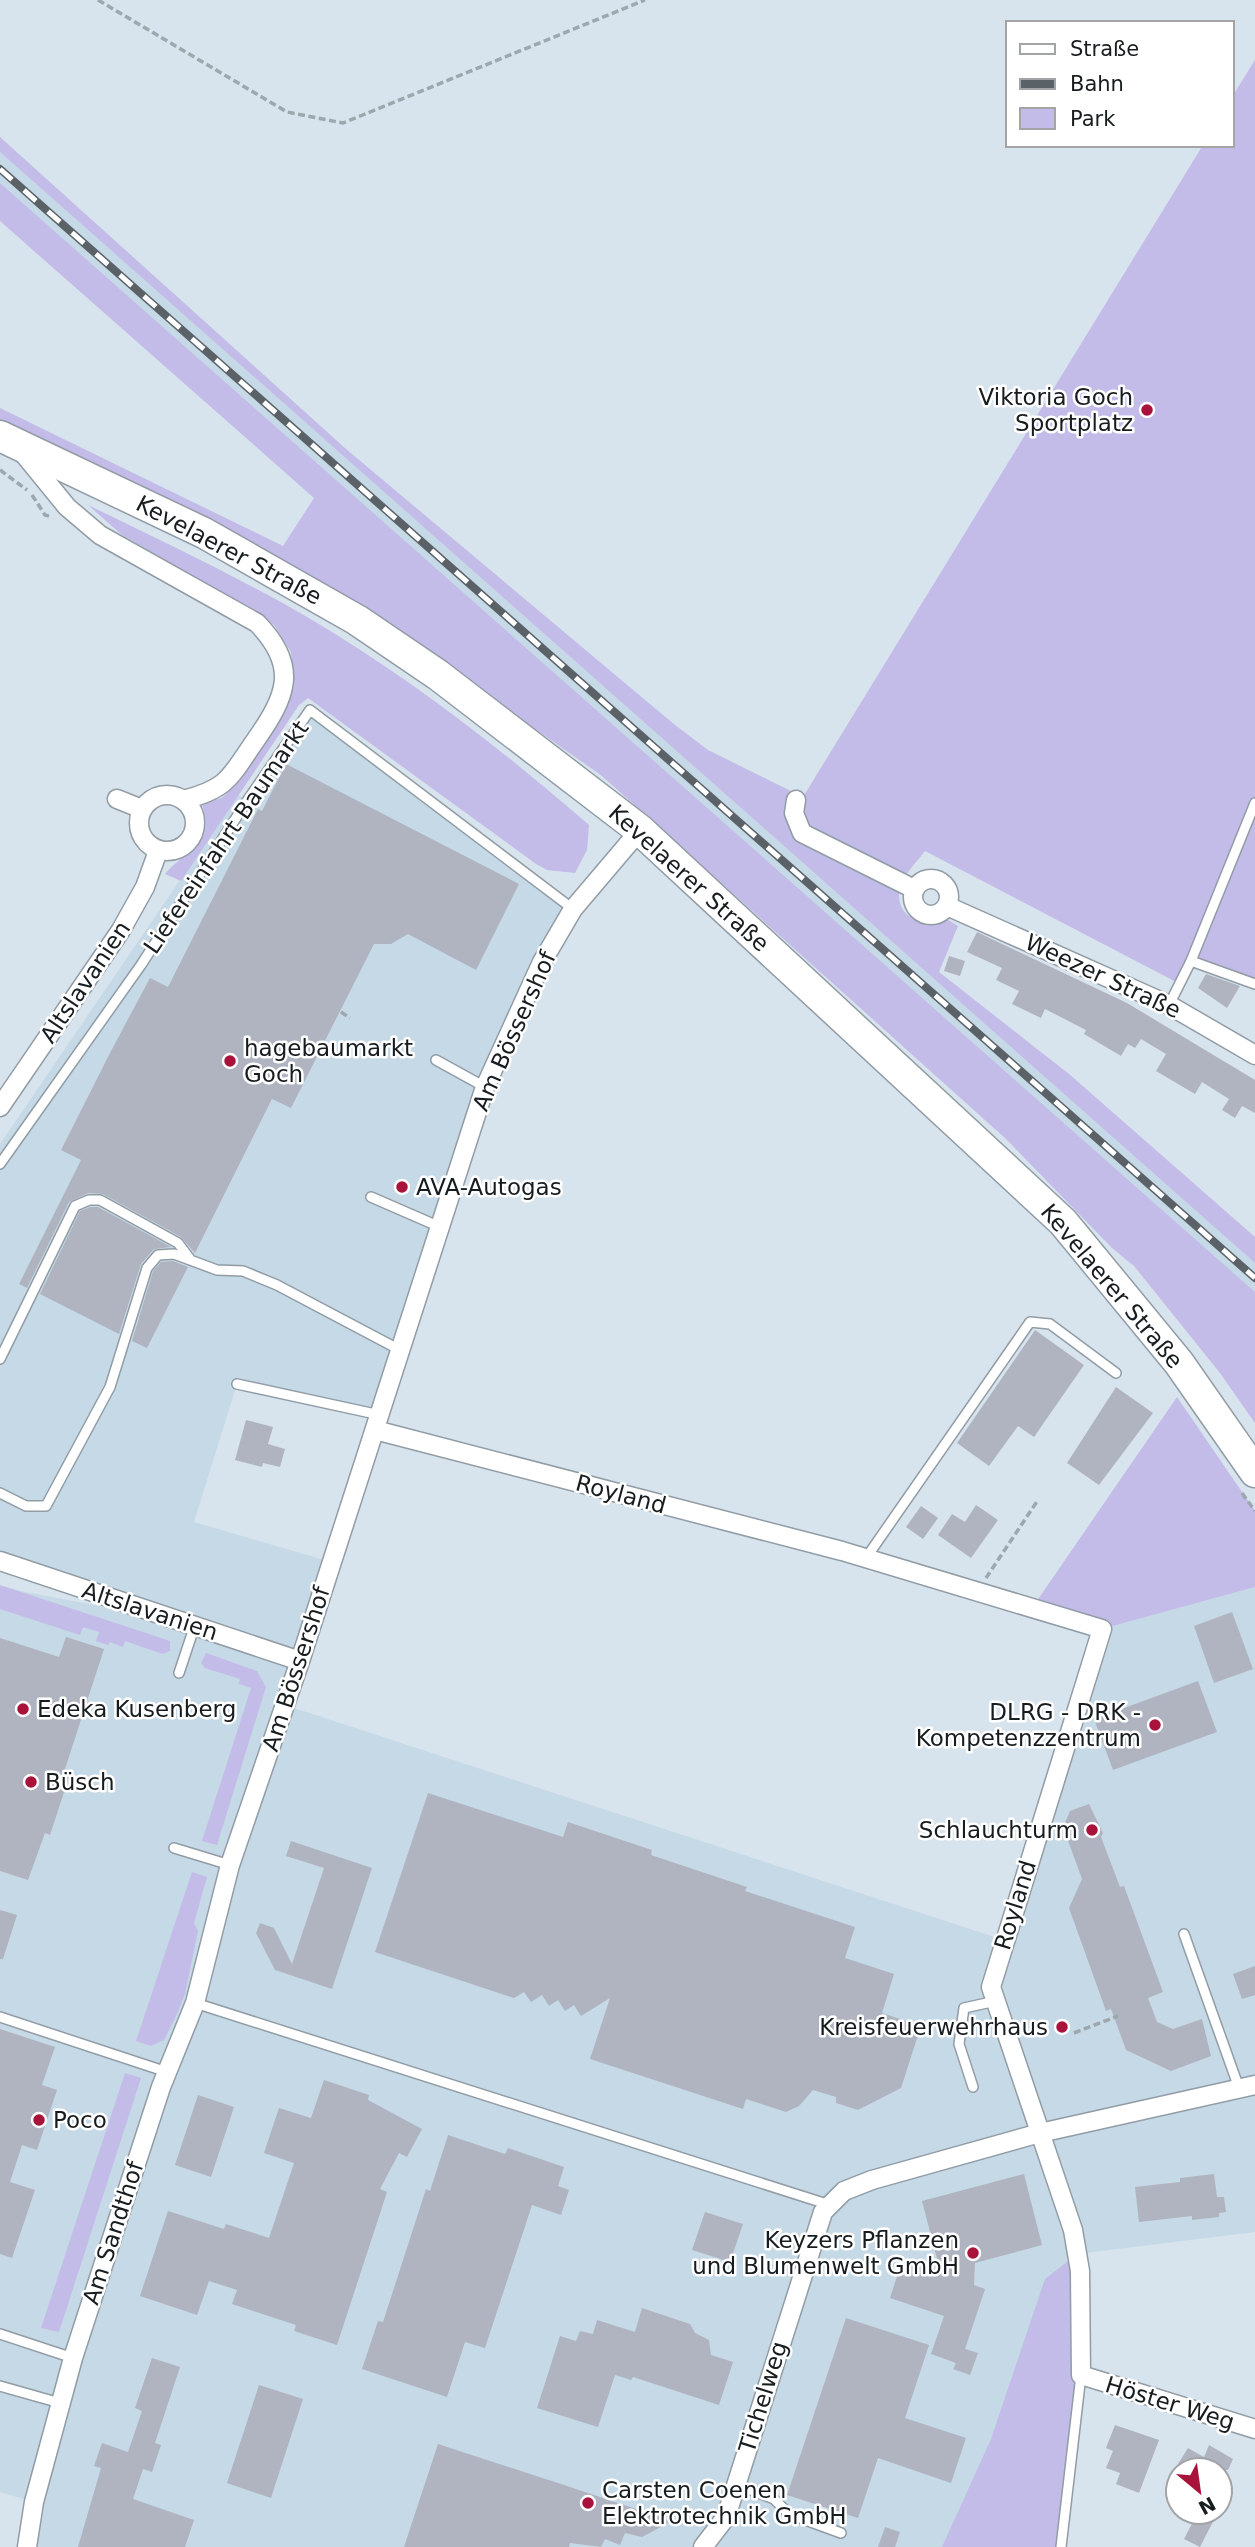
<svg xmlns="http://www.w3.org/2000/svg" width="1255" height="2547" viewBox="0 0 1255 2547" font-family="'DejaVu Sans',sans-serif">
	<rect width="100%" height="100%" fill="#d8e4ed"/>
	<path fill="#c6d9e6" d="M0 152 1255 1263V1292L0 183Z
		M310 710 573 909 485 1087 380 1415 237 1384 194 1522 331 1562 285 1705 1004 1940 1102 1629 1255 1587V2232L1077 2254 991 2439 949 2547H27L34 2502 0 2492V1587L189 1623 0 1552V1144L238 795 246 800Z"/>
	<path fill="#c3bbe8" d="M1255 60V984L1191 961 1180 984 925 851C916 863 899 879 899 895 899 921 927 926 945 918L958 926 939 972 1069 1074 1255 1237V1263L0 152V137L346 449 675 725 708 750 803 797 1203 145H1232V97Z
		M0 183 1255 1292V1423L1220 1373 1134 1266 1112 1248 1006 1139 602 776 352 600 277 557 0 421V408L283 546 314 498 0 221Z
		M88 505C160 540 232 574 302 614 405 674 499 747 589 825L587 850 575 873 547 870 536 864 308 698 299 705 181 881 165 874C188 847 215 849 202 804L222 798 240 780 288 706 294 684 291 652 274 625 264 617 122 535Z
		M1177 1397 1255 1511V1587L1102 1629 1032 1608Z
		M0 1585 170 1641V1651L163 1654 125 1641 123 1647 110 1642 108 1645 96 1641 99 1632 83 1627 80 1635 0 1609Z
		M206 1653 257 1671 266 1687 217 1845 202 1841 251 1688 239 1684 240 1679 205 1668 201 1663Z
		M192 1872 207 1877 194 1923 198 1931 185 1994 177 2014 164 2040 151 2046 136 2041Z
		M125 2073 141 2078 59 2332 41 2328Z
		M1077 2254 1081 2375 1061 2547H942L991 2439 1045 2279Z"/>
	<path fill="#afb4c0" d="M286 764 519 884 476 970 408 934 391 944H374L291 1108 272 1099 195 1253 181 1237 103 1194 88 1193 69 1202 27 1288 19 1284 81 1160 61 1150 110 1053 150 978 168 987 258 809 262 811Z
		M977 932 1127 1003 1255 1080V1113L1242 1106 1235 1118 1222 1110 1229 1099 1202 1082 1195 1094 1156 1071 1166 1054 1141 1039 1135 1048 1128 1044 1121 1056 1084 1034 1086 1030 1045 1009 1041 1018 1012 1004 1019 991 996 980 1002 968 967 952Z
		M949 956 965 961 960 976 944 971Z
		M1206 974 1240 986 1227 1008 1198 988Z
		M90 1207H98L171 1247 154 1249 141 1264 119 1334 40 1294 80 1211Z
		M173 1261 188 1267 147 1348 132 1341 153 1271 161 1262Z
		M1035 1330 1084 1365 1034 1437 1018 1426 989 1466 957 1443Z
		M1116 1387 1153 1413 1099 1485 1067 1463Z
		M246 1420 273 1427 268 1444 285 1449 280 1467 263 1463 262 1467 235 1460Z
		M976 1505 998 1520 971 1558 938 1535 952 1514 965 1522Z
		M921 1506 938 1518 923 1539 906 1527Z
		M1232 1612 1253 1669 1214 1683 1194 1626Z
		M66 1637 104 1649 65 1769 71 1771 50 1835 45 1833 28 1880 0 1871V1638L59 1657Z
		M1198 1681 1217 1732 1113 1770 1094 1719Z
		M428 1793 563 1837 568 1822 652 1850 651 1855 747 1887 745 1891 855 1927 845 1958 894 1974 882 2013 921 2026 901 2088 858 2110 836 2103V2097L813 2090 799 2106 786 2112 746 2099 743 2109 590 2059 610 1998 581 2016 574 2005 565 2011 558 2000 549 2006 542 1995 531 2002 524 1992 514 1998 375 1952Z
		M1089 1804 1103 1833 1101 1837 1120 1887 1124 1886 1163 1992 1148 1998 1157 2022 1173 2029 1202 2019 1211 2056 1171 2071 1126 2050 1111 2009 1106 2011 1069 1908 1082 1879 1063 1827 1070 1811Z
		M291 1841 372 1868 332 1989 275 1970 256 1933 260 1923 274 1928 292 1964 324 1868 286 1856Z
		M0 1910 17 1915 3 1959H0Z
		M1255 1966V1995L1242 1999 1233 1974Z
		M0 2029 55 2047 42 2085 57 2090 37 2150 22 2145 10 2182 35 2190 12 2258 0 2254Z
		M324 2080 369 2095 368 2100 422 2129 407 2157 399 2153 380 2189 387 2192 337 2345 294 2331 296 2325 232 2304 237 2290 209 2281 197 2315 140 2296 168 2211 224 2229 226 2224 269 2238 294 2163 264 2153 279 2108 311 2118Z
		M198 2095 234 2107 211 2177 175 2165Z
		M448 2135 505 2154 508 2148 564 2167 558 2186 569 2190 561 2215 532 2205 485 2348 465 2342 447 2397 362 2369 378 2321 383 2322 426 2189 430 2191Z
		M1024 2174 1042 2245 975 2263 974 2285 985 2289 965 2349 978 2353 970 2375 953 2369 956 2363 931 2354 944 2316 890 2298 902 2261 941 2274 922 2201Z
		M1214 2174 1217 2197H1224L1226 2212 1219 2213V2217L1192 2220V2216L1139 2222 1135 2187 1180 2182V2178Z
		M705 2212 743 2224 730 2262 692 2250Z
		M642 2308 690 2324 695 2333 709 2340 711 2355 733 2362 719 2405 633 2377 631 2380 615 2375 598 2427 537 2408 560 2336 576 2341 580 2331 593 2334 597 2320 635 2332Z
		M846 2318 929 2345 905 2418 966 2438 951 2483 878 2458 858 2518 787 2495Z
		M152 2358 180 2367 155 2443 161 2445 152 2472 143 2469 133 2499 194 2520 185 2547H78L101 2468 94 2466 102 2443 128 2452 142 2411 135 2408Z
		M259 2385 303 2399 271 2498 227 2483Z
		M1115 2425 1159 2440 1139 2493 1116 2484 1120 2473 1106 2468 1113 2451 1106 2448Z
		M438 2444 564 2485 672 2521 642 2537 625 2533 620 2545 605 2539 601 2547 570 2543 569 2547H404Z
		M1209 2445 1233 2459 1228 2470H1188L1178 2464 1188 2448 1204 2457Z
		M1198 2512H1218L1200 2547 1184 2539Z
		M885 2527 900 2532 895 2547H878Z"/>
	<g fill="none" stroke-linecap="round" stroke-linejoin="round">
		<g stroke="#919ca5" stroke-width="12">
			<path id="lane" d="M1191 961 1255 984
				M1169 1005 1191 961 1255 803
				M436 1060 485 1087
				M0 1164 141 965 247 801 310 710 573 909
				M371 1197 440 1227
				M0 1359 75 1206 89 1200H100L178 1243 190 1259
				M237 1384 380 1415
				M0 1493 26 1506H46L110 1387 147 1268 158 1255 174 1254 217 1270 243 1271 277 1285 400 1350
				M866 1558 1030 1322 1050 1324 1116 1373
				M179 1673 195 1625
				M174 1848 230 1865
				M1184 1934 1239 2088
				M195 2003 830 2205
				M0 2017 167 2072
				M973 2087 959 2044 964 2008 996 2001
				M0 2334 73 2358
				M0 2386 60 2403
				M736 2484 774 2499 789 2514 841 2533
				M1061 2547 1081 2375"/>
		</g>
		<g stroke="#919ca5" stroke-width="21">
			<path id="street" d="M23 453 67 507 100 535 257 623C300 667 286 697 255 741 230 777 228 789 183 800
				M139 823a28 28 0 1 1 56 0a28 28 0 1 1-56 0Z
				M117 799 142 809
				M796 800 794 813 802 833 914 889
				M913 897a18 18 0 1 1 36 0a18 18 0 1 1-36 0Z
				M947 906 1169 1005 1255 1055
				M0 1107 121 930 145 887 158 851
				M375 1430 842 1551 1102 1629 991 1987 1073 2230 1080 2271 1081 2375 1255 2429
				M0 1561 300 1661
				M27 2547 34 2502 73 2358 161 2087 195 2003 230 1865 300 1661 485 1087 542 962 573 909 640 830
				M703 2547 726 2517 823 2212 844 2191 872 2180 1040 2133 1255 2085"/>
		</g>
		<g stroke="#919ca5" stroke-width="33">
			<path id="primary" d="M0 436 204 533 357 620 438 675 640 830 1063 1222 1179 1363 1255 1472"/>
		</g>
		<path stroke="#9da7ae" stroke-width="3.5" stroke-dasharray="7 3.5" stroke-linecap="butt" d="M98 0 287 112 343 123 645 0
			M0 470 27 490
			M32 495 45 515 52 517
			M341 1012 350 1018
			M1242 1493 1255 1511
			M986 1578 1038 1500
			M1074 2033 1118 2016"/>
		<use href="#lane" stroke="#fff" stroke-width="9"/>
		<use href="#street" stroke="#fff" stroke-width="18"/>
		<use href="#primary" stroke="#fff" stroke-width="30"/>
		<g stroke="#5b6267" stroke-width="8">
			<path id="rail" d="M0 169 1255 1278"/>
		</g>
		<use href="#rail" stroke="#fff" stroke-width="5" stroke-dasharray="16" stroke-linecap="butt"/>
	</g>
	<g fill="#a9133b" stroke="#fff" stroke-width="2.5">
		<circle cx="1147" cy="410" r="7"/>
		<circle cx="230" cy="1061" r="7"/>
		<circle cx="402" cy="1187" r="7"/>
		<circle cx="23" cy="1709" r="7"/>
		<circle cx="1155" cy="1725" r="7"/>
		<circle cx="31" cy="1782" r="7"/>
		<circle cx="1092" cy="1830" r="7"/>
		<circle cx="1062" cy="2027" r="7"/>
		<circle cx="39" cy="2120" r="7"/>
		<circle cx="973" cy="2253" r="7"/>
		<circle cx="588" cy="2503" r="7"/>
	</g>
	<g text-anchor="middle" dominant-baseline="central" stroke-width="5" stroke-linejoin="round" paint-order="stroke">
		<g font-size="23" fill="#171c1f" stroke="#fff" text-anchor="start">
			<text x="1133" y="397" text-anchor="end">Viktoria Goch<tspan x="1133" dy="26">Sportplatz</tspan></text>
			<text x="244" y="1048">hagebaumarkt<tspan x="244" dy="26">Goch</tspan></text>
			<text x="416" y="1187">AVA-Autogas</text>
			<text x="37" y="1709">Edeka Kusenberg</text>
			<text x="1141" y="1712" text-anchor="end">DLRG - DRK -<tspan x="1141" dy="26">Kompetenzzentrum</tspan></text>
			<text x="45" y="1782">Büsch</text>
			<text x="1078" y="1830" text-anchor="end">Schlauchturm</text>
			<text x="1048" y="2027" text-anchor="end">Kreisfeuerwehrhaus</text>
			<text x="53" y="2120">Poco</text>
			<text x="959" y="2240" text-anchor="end">Keyzers Pflanzen<tspan x="959" dy="26">und Blumenwelt GmbH</tspan></text>
			<text x="602" y="2490">Carsten Coenen<tspan x="602" dy="26">Elektrotechnik GmbH</tspan></text>
		</g>
		<g font-size="23" fill="#171c1f" stroke="#fff">
			<text transform="translate(229 550) rotate(28)">Kevelaerer Straße</text>
			<text transform="translate(226 837) rotate(-56)">Liefereinfahrt Baumarkt</text>
			<text transform="translate(689 878) rotate(42)">Kevelaerer Straße</text>
			<text transform="translate(1103 976) rotate(25)">Weezer Straße</text>
			<text transform="translate(85 982) rotate(-56)">Altslavanien</text>
			<text transform="translate(514 1031) rotate(-66)">Am Bössershof</text>
			<text transform="translate(1112 1286) rotate(50)">Kevelaerer Straße</text>
			<text transform="translate(621 1494) rotate(15)">Royland</text>
			<text transform="translate(150 1611) rotate(18)">Altslavanien</text>
			<text transform="translate(296 1669) rotate(-72)">Am Bössershof</text>
			<text transform="translate(1015 1905) rotate(-73)">Royland</text>
			<text transform="translate(113 2233) rotate(-72)">Am Sandthof</text>
			<text transform="translate(763 2397) rotate(-73)">Tichelweg</text>
			<text transform="translate(1170 2403) rotate(17)">Höster Weg</text>
		</g>
	</g>
	<rect x="1006" y="21" width="228" height="126" fill="#ffffff" stroke="#a2a4a5" stroke-width="2"/>
	<rect x="1020" y="44" width="35" height="10" fill="#ffffff" stroke="#a2a4a5" stroke-width="2"/>
	<text x="1070" y="56" font-size="21" fill="#171c1f">Straße</text>
	<rect x="1020" y="79" width="35" height="10" fill="#5b6267" stroke="#a2a4a5" stroke-width="2"/>
	<text x="1070" y="91" font-size="21" fill="#171c1f">Bahn</text>
	<rect x="1020" y="108" width="35" height="21" fill="#c3bbe8" stroke="#a2a4a5" stroke-width="2"/>
	<text x="1070" y="126" font-size="21" fill="#171c1f">Park</text>
	<g transform="translate(1199 2491) rotate(151)"><circle r="33" fill="#ffffff" stroke="#a2a4a5" stroke-width="2"/>
	<path d="M0-5L12 26L0 18L-12 26Z" fill="#a9133b"/>
	<text y="-10" font-size="19" font-weight="bold" text-anchor="middle" fill="#171c1f">N</text>
	</g>
</svg>
